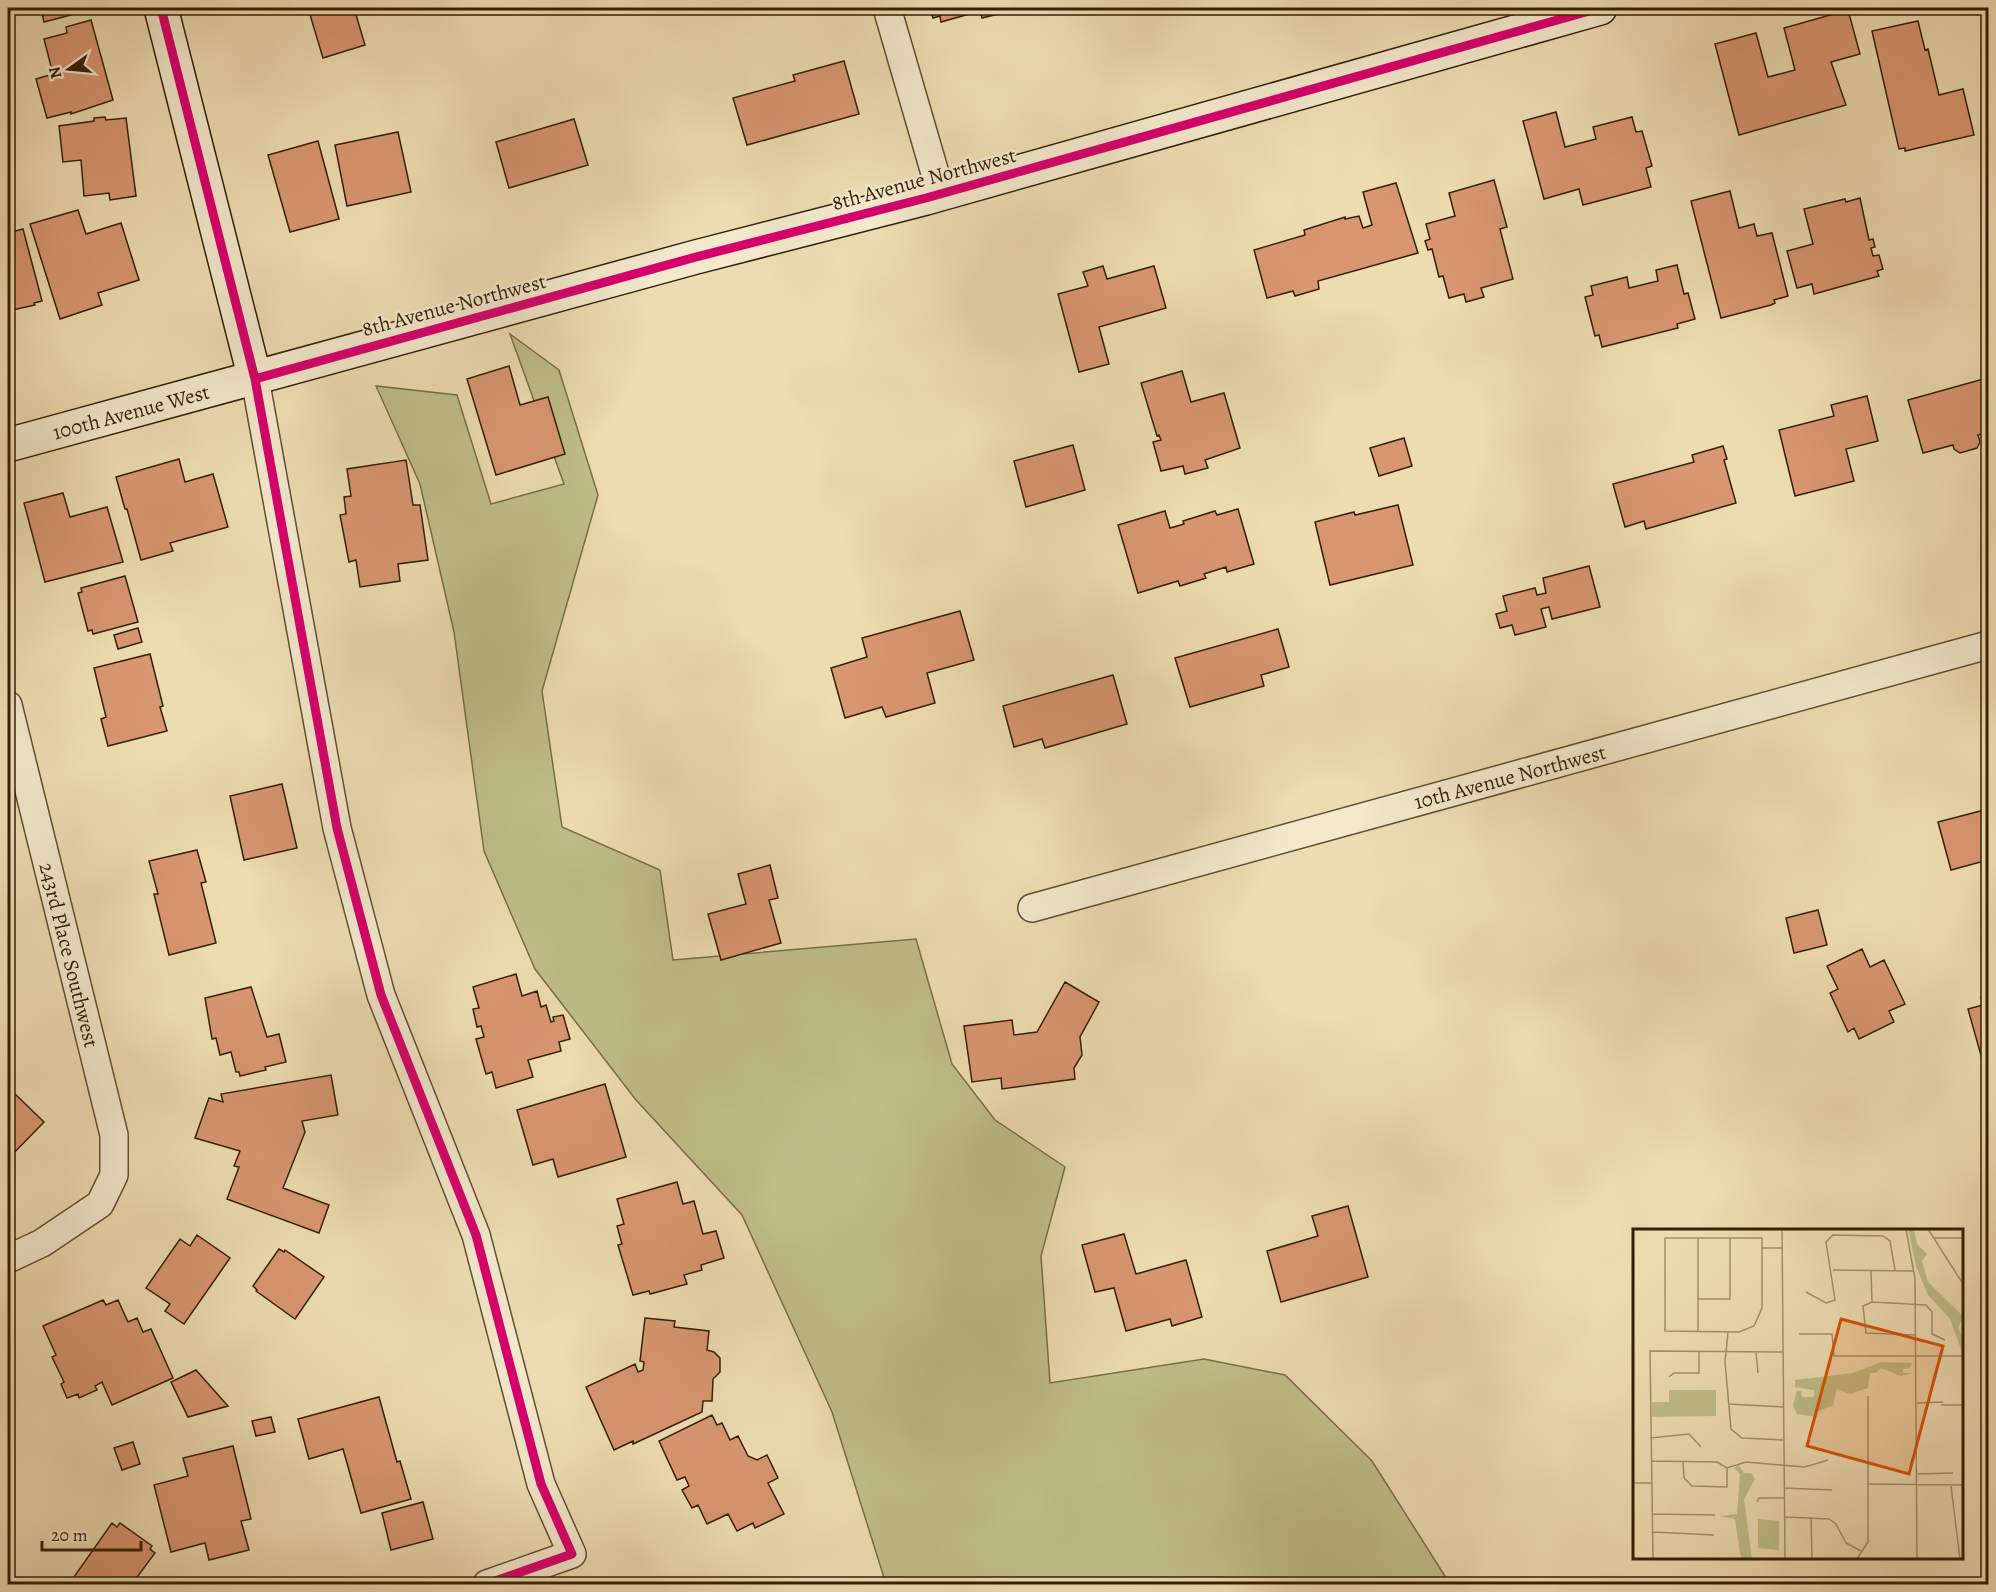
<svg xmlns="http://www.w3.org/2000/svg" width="1996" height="1592" viewBox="0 0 1996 1592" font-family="Alegreya,serif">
	<rect width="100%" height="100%" fill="#eddcb1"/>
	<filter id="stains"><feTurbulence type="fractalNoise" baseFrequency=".00333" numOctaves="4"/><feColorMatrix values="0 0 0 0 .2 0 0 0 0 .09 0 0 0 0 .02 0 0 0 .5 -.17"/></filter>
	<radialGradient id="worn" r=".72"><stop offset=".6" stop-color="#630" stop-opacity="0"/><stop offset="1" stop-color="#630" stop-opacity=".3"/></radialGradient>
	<path fill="#bfbe87" stroke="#796e46" stroke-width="1.5" d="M510 334 559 370 598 495 542 691 562 827 660 870 673 960 916 939 952 1064 995 1120 1065 1167 1041 1256 1050 1383 1204 1359 1285 1375 1372 1461 1450 1584H886L832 1412 742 1215 636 1100 535 969 484 851 454 632 420 484 376 386 457 395 491 504 564 484Z"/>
	<path fill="#d89671" stroke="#331f05" stroke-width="1.5" d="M41 8H89L90 10 44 22Z
		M308 8H354L365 45 323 58Z
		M930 8H1022L982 18 980 11 941 22 940 16 933 18Z
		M1848 10 1860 54 1831 62 1846 105 1739 135 1715 44 1756 33 1768 77 1795 70 1784 28Z
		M91 20 113 100 71 114V112L47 118 36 79 53 74 44 39 67 33 66 27Z
		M1918 21 1925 50 1928 49 1939 95 1963 89 1974 135 1905 151V148L1899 149 1872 31Z
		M844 61 859 114 747 145 733 98 795 81 793 75Z
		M1556 112 1565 147 1596 139 1593 127 1632 117 1636 132 1642 131 1652 166 1646 168 1651 187 1583 205 1579 189 1544 199 1523 121Z
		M105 117 106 120 126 118 136 196 110 200 109 193 84 196 81 160 63 162 59 126 94 121V118Z
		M574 119 588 165 509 188 496 142Z
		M398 132 411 192 347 206 335 145Z
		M318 141 339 219 290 232 268 155Z
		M1494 180 1507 227 1500 229 1513 279 1481 288 1484 297 1466 302 1464 294 1449 298 1443 276 1439 277 1432 249 1428 250 1425 241 1430 239 1426 224 1455 216 1449 193Z
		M1396 183 1418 253 1318 281 1319 289 1295 296 1293 291 1267 298 1254 250 1305 235 1304 230 1345 217V219L1359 216 1363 228 1372 225 1363 192Z
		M1730 191 1739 228 1754 224 1757 236 1772 233 1788 296 1774 300 1775 303 1771 305 1721 318 1691 201Z
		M1860 198 1869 240 1873 239 1875 247 1871 248 1873 256 1879 255 1883 269 1877 271 1879 276 1814 294 1812 284 1797 288 1787 251 1813 244 1804 209 1845 199 1846 202Z
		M78 210 86 234 121 223 139 280 98 293 102 305 60 319 30 224Z
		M23 229 42 301 34 303 35 305 8 311V233Z
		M1677 265 1684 294 1688 293 1695 319 1677 324 1678 328 1602 347 1599 335 1595 336 1585 297 1593 295 1591 286 1627 277 1629 288 1658 281 1656 270Z
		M1103 266 1107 279 1154 266 1166 308 1099 327 1109 364 1079 372 1058 294 1088 286 1083 272Z
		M509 366 520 405 548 397 565 454 496 475 467 379Z
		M1182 371 1191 402 1224 393 1240 448 1205 460 1208 468 1185 474 1183 466 1161 471 1153 442 1161 440 1159 435 1157 436 1141 383Z
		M1987 378 1988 432 1978 435 1980 442 1977 448 1960 453 1954 449 1953 445 1923 453 1908 400Z
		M1867 396 1878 441 1846 449 1854 481 1795 496 1779 430 1834 416 1831 405Z
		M1404 438 1412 466 1379 476 1370 448Z
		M1073 445 1085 490 1026 507 1014 461Z
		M1723 446 1727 459 1724 460 1736 503 1646 529 1644 521 1625 527 1613 484 1694 462 1692 455Z
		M179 459 185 482 213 474 228 527 170 543 173 551 141 560 127 509H125L116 477Z
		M406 460 413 505H420L428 560 398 564 400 581 360 587 356 560 349 562 340 515 346 514 344 497 351 496 347 469Z
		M63 493 70 517 107 507 123 562 45 582 24 503Z
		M1398 505 1413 565 1330 585 1315 522 1354 512 1355 515Z
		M1238 509 1254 564 1227 572 1226 567 1204 574 1206 578 1180 586 1178 581 1138 593 1118 525 1165 511 1170 528 1184 524 1183 521 1215 511 1217 515Z
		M1589 566 1600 607 1552 619 1549 607 1541 609 1546 627 1515 635 1512 625 1500 628 1496 614 1507 611 1503 596 1535 588 1537 595 1546 593 1543 578Z
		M125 576 138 622 93 634 92 630 88 631 78 593 82 592 81 588Z
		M960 611 974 660 927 673 935 703 886 717 882 707 845 718 831 668 867 657 862 638Z
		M138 628 142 642 118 649 114 635Z
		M1278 629 1289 667 1261 675 1264 686 1190 707 1175 658Z
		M150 654 163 706 160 707 167 731 108 746 101 719 106 717 94 668Z
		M1113 675 1127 724 1045 748 1042 739 1014 747 1003 706Z
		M282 784 297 848 244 860 230 796Z
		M1988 809V860L1951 870 1938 822Z
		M197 850 206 882 201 883 216 943 169 955 154 894H158L149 861Z
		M770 865 778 898 769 900 781 943 721 960 708 914 746 904 738 874Z
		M1818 910 1827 945 1794 953 1786 918Z
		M1862 949 1870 967 1884 960 1905 1004 1889 1011 1894 1022 1859 1039 1854 1028 1848 1032 1830 993 1838 989 1827 966Z
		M516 974 522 996 537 991 541 1007 546 1005 551 1022 554 1021 553 1017 563 1015 570 1039 559 1042 561 1051 528 1060 533 1077 496 1088 492 1072 486 1074 476 1039 484 1037 481 1026 477 1027 473 1009 479 1008 473 987Z
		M1065 982 1099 1002 1080 1037 1082 1055 1074 1068 1075 1079 1002 1089 1001 1078 972 1082 964 1026 1012 1020 1014 1035 1037 1032Z
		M251 987 267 1037 279 1034 286 1062 265 1067 266 1070 240 1076 239 1072H236L231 1052 220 1055 216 1038 212 1039 205 998Z
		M1988 995V1064L1984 1066 1968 1009 1983 1005 1981 997Z
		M331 1075 338 1115 302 1121 305 1132 283 1188 329 1205 319 1233 227 1199 239 1167 234 1166 240 1151 195 1138 209 1098 223 1102 221 1094Z
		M605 1084 626 1157 558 1177 553 1159 533 1165 517 1110Z
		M12 1091 44 1122 8 1159V1096Z
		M677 1182 683 1204 694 1201 703 1234 716 1231 724 1258 701 1265 702 1270 684 1275 687 1284 650 1294 649 1291 633 1295 618 1245 622 1244 617 1226 624 1224 617 1199Z
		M1348 1206 1368 1277 1281 1302 1267 1251 1318 1236 1312 1216Z
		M1124 1234 1136 1274 1186 1260 1202 1317 1172 1326 1170 1319 1126 1331 1114 1288 1095 1292 1082 1245Z
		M197 1235 230 1258 184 1324 165 1311 170 1304 146 1288 180 1239 190 1246Z
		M279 1249 284 1252 285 1250 324 1277 295 1319 256 1291 257 1290 253 1286Z
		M103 1300 106 1305 118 1300 128 1322 137 1318 143 1332 151 1329 173 1378 112 1405 102 1382 95 1386 97 1390 79 1398 78 1394 67 1398 61 1384 64 1382 52 1357 56 1355 43 1326Z
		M645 1318 675 1321 674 1327 709 1331 707 1350 714 1352 720 1358V1372L713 1379 712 1401H703L702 1412 633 1444V1441L614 1450 586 1387 635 1364 638 1372 643 1370 644 1362 640 1361Z
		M196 1370 228 1406 188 1417 171 1382Z
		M8 1371 13 1394 8 1395Z
		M379 1397 397 1462 400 1461 411 1499 361 1513 343 1449 309 1459 298 1419Z
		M712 1415 717 1425 722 1423 730 1440 738 1436 748 1456 757 1460 767 1455 778 1478 768 1483 784 1514 755 1528 753 1523 737 1531 728 1514 707 1524 698 1505 692 1508 682 1490 689 1486 685 1477 677 1480 659 1441Z
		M271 1417 275 1432 256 1436 252 1421Z
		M133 1442 140 1464 122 1470 114 1448Z
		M233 1446 251 1519 241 1521 249 1550 209 1560 205 1543 171 1552 154 1485 188 1476 183 1458Z
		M423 1502 433 1539 391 1550 382 1513Z
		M112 1523 117 1527 120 1523 152 1546 150 1549 155 1553 132 1584H69Z"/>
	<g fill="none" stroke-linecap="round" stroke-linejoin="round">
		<g stroke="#624e30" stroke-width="30">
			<path id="street" d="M887 8 941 194
				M255 379 337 828 381 995 476 1235 541 1484 572 1554 487 1584
				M8 705 114 1135V1175L100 1204 42 1243 8 1259
				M1032 908 1988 645"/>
		</g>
		<g stroke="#331f05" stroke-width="36">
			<path id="secondary" d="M161 8 255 379
				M8 445 696 257 926 198 1600 8"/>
		</g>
		<use href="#street" stroke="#f3e8cc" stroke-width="27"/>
		<use href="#secondary" stroke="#f3e8cc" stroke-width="33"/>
		<g stroke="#f3e8cc" stroke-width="13">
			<path id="cycleway" d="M161 8 255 379 337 828 381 995 476 1235 541 1484 572 1554 487 1584
				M255 379 696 257 926 198 1600 8"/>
		</g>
		<use href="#cycleway" stroke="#d6006c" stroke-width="9"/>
	</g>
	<g text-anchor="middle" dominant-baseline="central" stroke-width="4.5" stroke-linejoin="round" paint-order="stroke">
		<g font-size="21" fill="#331f05" stroke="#f3e8cc">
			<text transform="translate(924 179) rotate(-15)">8th Avenue Northwest</text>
			<text transform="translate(454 305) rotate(-15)">8th Avenue Northwest</text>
			<text transform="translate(131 412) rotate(-15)">100th Avenue West</text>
			<text transform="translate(1510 777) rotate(-15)">10th Avenue Northwest</text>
			<text transform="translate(69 955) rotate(76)">243rd Place Southwest</text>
		</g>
	</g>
	<g transform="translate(1633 1229)">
		<rect width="330" height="330" fill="#eddcb1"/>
		<path d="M275 0H281L284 15 294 25 289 32 295 53 330 87 325 99 330 108 329 123 317 90 295 66 283 37ZM248 133 279 134 277 139 270 140V144H280L268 147 248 139 243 144H237L235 159 217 165 204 160 200 176 184 183 183 188 164 185 160 176 164 162H168L169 168H181V161L162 158V151L220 144ZM36 161H83V187L19 188V173H36ZM106 236 111 244H118L122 250 111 270 119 330H109L107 324 102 290 87 287 104 285 107 245 101 239ZM125 290 146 292V321L125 319Z" fill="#bfbe87"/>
		<path fill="none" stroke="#a3906c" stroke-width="1.5" d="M149 0 152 330M273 0 282 50 284 330M295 0 330 55M32 9H129V79L121 97 106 103 32 102ZM65 9V103M300 9H330M130 19H149M200 41 280 42M238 42 239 73M173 63 193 74 202 71 193 13 200 6 250 7 257 12 262 41M65 70H97V9M95 103 92 133 98 200 109 209 150 211M166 105H199L201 127H330M282 106 233 104 230 77 239 73 293 76 299 83V105L312 111M123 123 125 144M36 148 41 144H66V122M235 167V313M284 174 310 173M95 175 150 178M308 176H330M17 209 56 205 68 218M18 232 84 233 94 239 113 233 172 238 195 231M50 232 51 249 59 257 94 258V239M283 245 320 244M0 254H19M236 255 330 256M318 257 327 330M151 259 199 261M124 273 126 269H151M19 285 82 286M151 288 196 290 203 295 213 314 228 322M178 288 179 330M20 303 81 306M20 330 17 122 149 123M224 330 235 313"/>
		<path fill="#d6530b" fill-opacity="0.15" stroke="#d6530b" stroke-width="3" d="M208 90 310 117 276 245 174 217Z"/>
		<rect width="330" height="330" fill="none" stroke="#331f05" stroke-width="3"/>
	</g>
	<rect width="1996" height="1592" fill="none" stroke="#eddcb1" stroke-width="30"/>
	<rect x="9" y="9" width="1978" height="1574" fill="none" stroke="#331f05" stroke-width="3"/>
	<rect x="15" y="15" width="1966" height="1562" fill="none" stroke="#331f05" stroke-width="1.5"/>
	<g transform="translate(69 69) rotate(255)" stroke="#f3e8cc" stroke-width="4.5" paint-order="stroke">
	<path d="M0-4.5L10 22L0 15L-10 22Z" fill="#331f05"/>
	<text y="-9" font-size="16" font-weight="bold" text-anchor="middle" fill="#331f05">N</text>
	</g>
	<path d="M42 1541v9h99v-9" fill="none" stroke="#331f05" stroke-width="3"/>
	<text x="51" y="1541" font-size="18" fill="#331f05" stroke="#f3e8cc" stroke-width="4.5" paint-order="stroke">20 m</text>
	<rect width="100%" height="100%" filter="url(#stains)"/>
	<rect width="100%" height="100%" fill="url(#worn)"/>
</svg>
